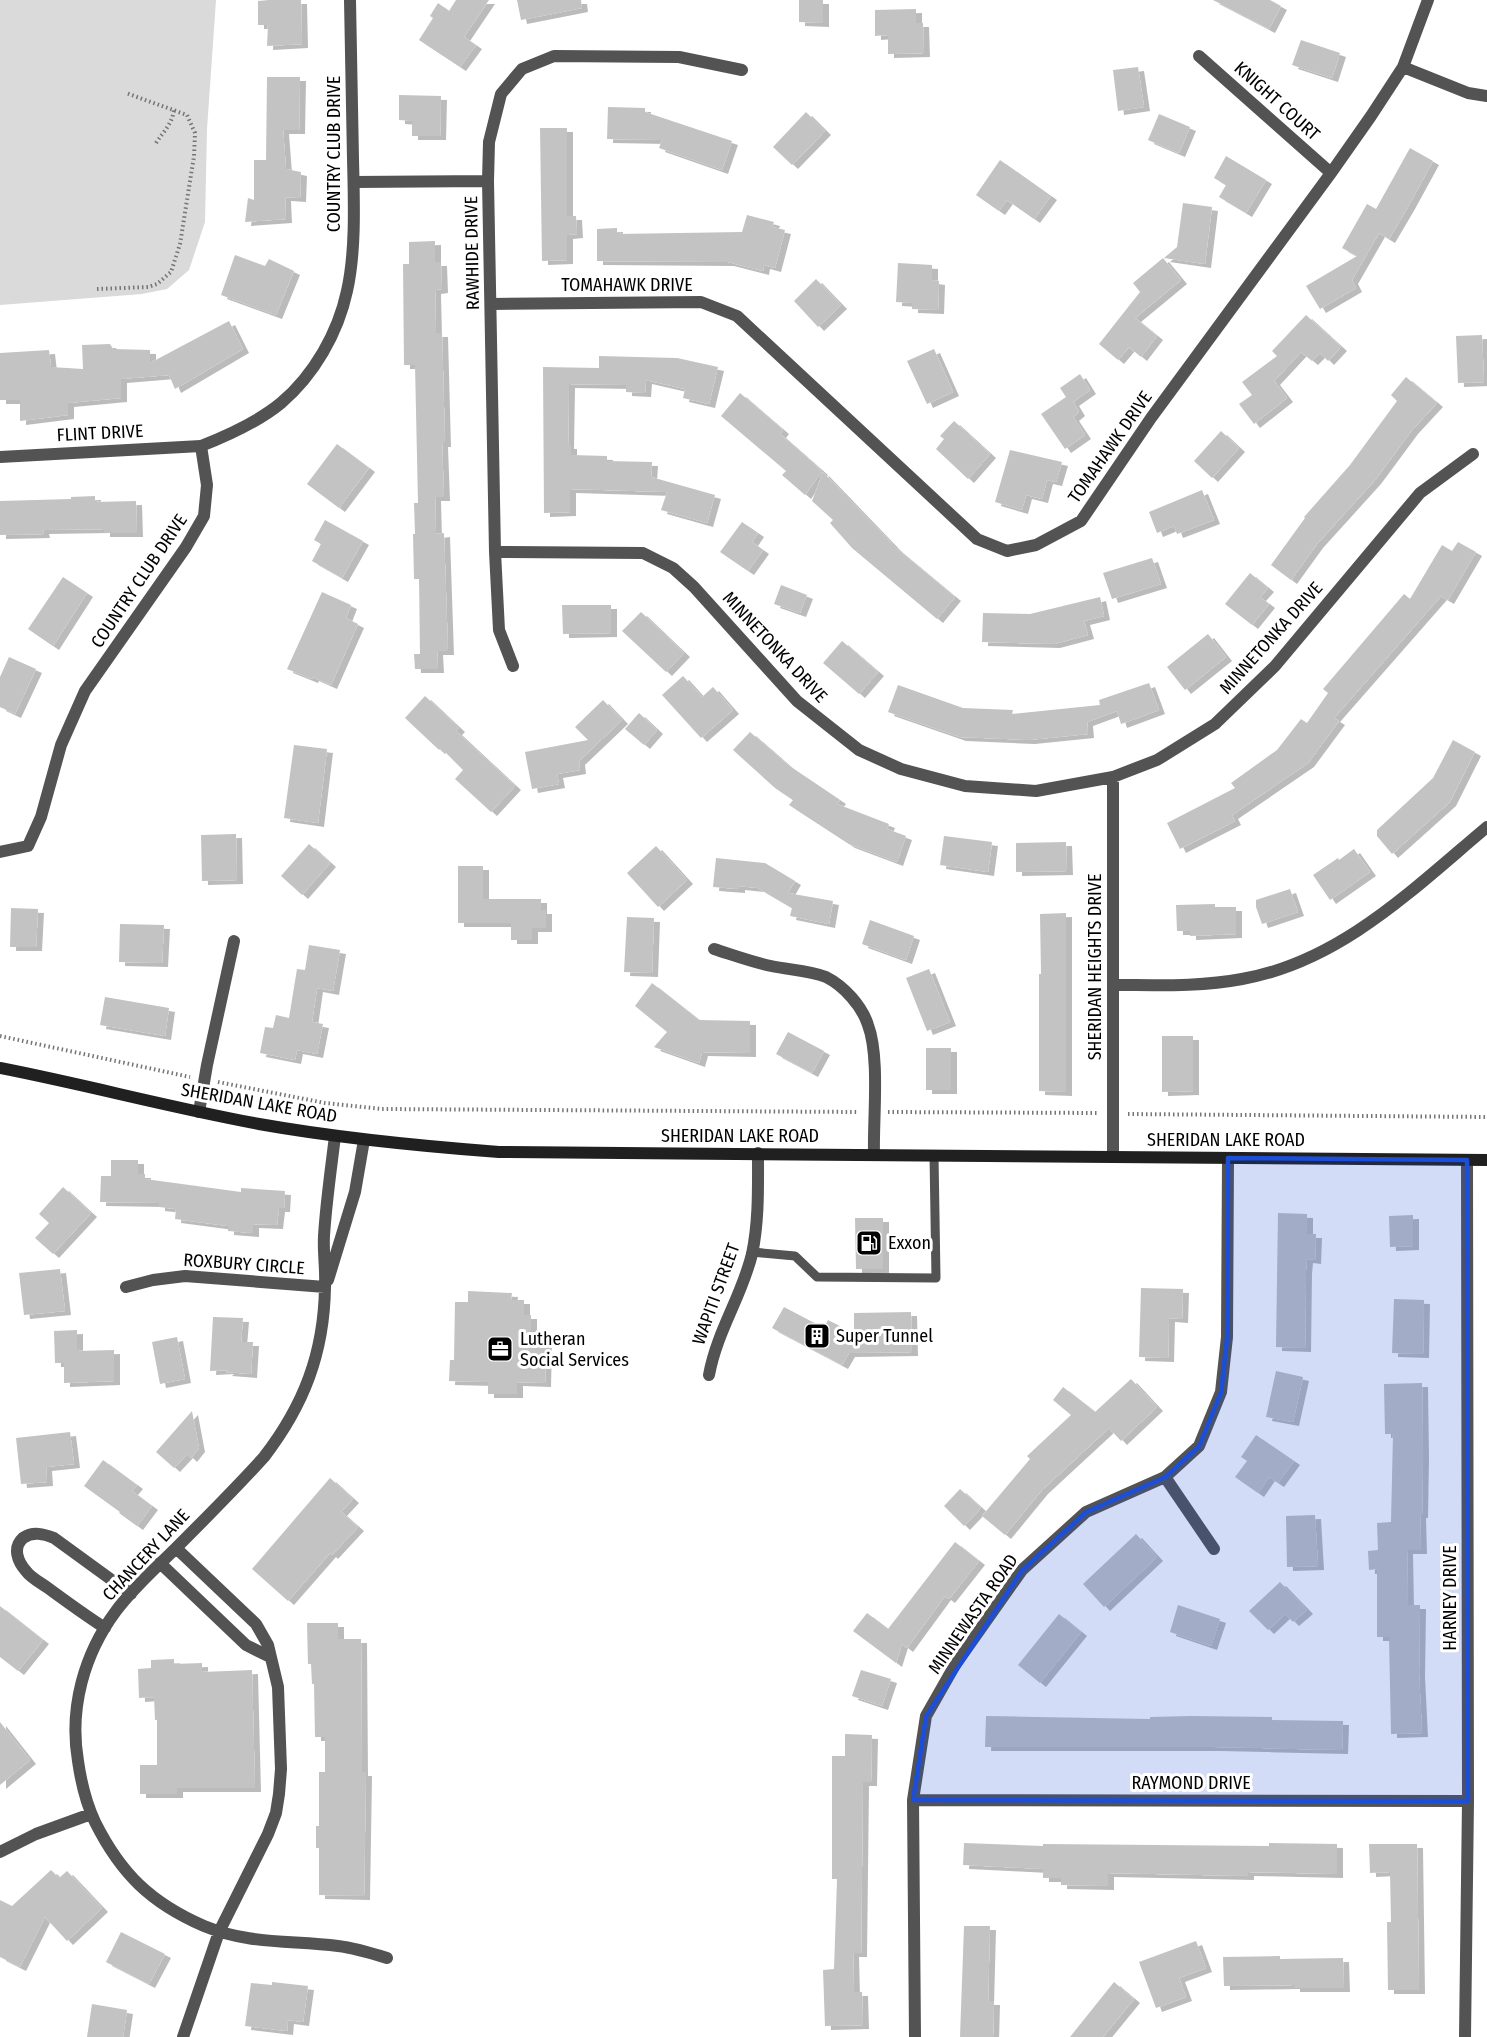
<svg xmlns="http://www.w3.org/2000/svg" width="1487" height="2037" viewBox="0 0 1487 2037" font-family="'Fira Sans Condensed',sans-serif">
	<defs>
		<filter id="shadow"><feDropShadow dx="6" dy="4" stdDeviation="0" flood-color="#0004"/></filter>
	</defs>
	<rect width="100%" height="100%" fill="#fff"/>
	<path fill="#dadada" d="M0 0H216L207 129 205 222 189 270 167 289 142 294 0 305Z"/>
	<path fill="#c3c3c3" filter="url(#shadow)" d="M269 0H301L302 44 267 46 268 25H258V1Z
		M456 0H489L464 37 476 45 460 67 419 40 433 18 430 16 438 3 449 11Z
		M517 0H581L582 8 521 20Z
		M799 0H823V23L799 22Z
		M1213 0H1270L1281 6 1269 29Z
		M916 9V23H923L924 53 888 54V35L875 36V10Z
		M1301 40 1340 53 1332 78 1292 65Z
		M1138 67 1144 107 1118 111 1113 70Z
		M267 77H300L299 130H283L286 169 301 172 300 198 285 197 286 219 245 222 248 198 254 200V160H266Z
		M399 95 441 96 440 136H412V121L399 120Z
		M608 107 645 108V112L732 141 722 170 659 148 662 140 607 139Z
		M806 112 825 131 792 165 773 147Z
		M1159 114 1190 127 1179 153 1148 140Z
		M540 128H567V216H576L577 234 567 235V260L542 261Z
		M1410 148 1433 161 1409 205 1389 239 1379 233 1352 280 1356 288 1320 309 1306 286 1357 256 1342 248 1367 204 1376 209Z
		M1226 156 1266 180 1246 213 1219 197 1226 185 1214 178Z
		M1000 160 1051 196 1034 219 1007 200 999 211 976 195Z
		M1183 203 1212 207 1205 264 1164 258 1177 247Z
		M747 215 774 222 772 227 785 230 775 268 764 265 763 271 728 262 597 261V229L617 228V234L742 232Z
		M435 241V262H441L442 289 435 290 436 333H442L445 443H442L444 497H435L436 534 444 533 448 651H437L438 669H415L414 654H420L419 579H414L413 534H415L414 503H418L415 365H404L403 264H409V242Z
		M235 255 265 266 269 259 294 271 276 315 221 295Z
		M1163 258 1181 280 1135 318 1157 336 1141 357 1129 347 1118 360 1099 344 1140 292 1133 283Z
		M898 263 932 265V280L939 281 938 310 912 309V303L896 302Z
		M816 279 841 305 818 327 794 301Z
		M1306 315 1341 347 1328 361 1320 353 1312 361 1301 352 1274 381 1287 398 1254 424 1239 404 1252 395 1242 382 1277 356 1272 351Z
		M229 321 243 349 175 389 169 375 121 379V398L68 403V415L20 421V400H0V353L49 350 51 367 83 369 82 345 110 344 113 349 150 350V363Z
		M1482 335 1484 382 1458 383 1456 336Z
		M934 349 953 392 927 404 907 361Z
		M599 356 677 358 718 367 709 404 683 398 685 389 646 380 645 393 626 392V385L569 384 568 445H571V455L607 456V461L652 462 651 477 715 495 707 523 661 510 667 492 570 489V512L544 513 543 367 599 368Z
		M1080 374 1090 390 1073 402 1079 412 1073 417 1085 435 1065 449 1041 414 1066 397 1060 388Z
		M1406 377 1437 403 1412 430 1375 480 1317 544 1291 580 1271 565 1305 518 1304 517 1350 465 1397 401 1391 395Z
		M740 393 783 430 780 434 822 471 805 495 782 475 786 471 721 416Z
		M954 421 990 454 968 479 936 449 944 439 940 436Z
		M1221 431 1239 448 1212 478 1194 461Z
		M337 444 369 468 339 508 307 484Z
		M1010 450 1062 462 1056 482 1047 480 1042 499 1026 495 1022 510 995 502Z
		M823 472 896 548 955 597 937 619 852 548 830 523 833 520 812 501Z
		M1202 490 1214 520 1177 534 1174 526 1157 533 1149 512Z
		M95 496V502L136 501 137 533H104V529L43 530 44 534 0 535V501L71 499V497Z
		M325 520 363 541 342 578 312 561 321 544 314 540Z
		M742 522 758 533 752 542 763 550 748 571 720 552Z
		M1458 542 1476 552 1448 600 1441 596 1334 718 1339 721 1308 763 1232 815 1235 821 1180 849 1167 823 1235 788 1231 783 1277 750 1301 719 1307 723 1328 693 1323 689 1404 594 1410 599 1442 545 1452 551Z
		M1152 558 1161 584 1112 599 1103 573Z
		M1250 573 1268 588 1260 597 1269 604 1252 625 1225 604Z
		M63 577 87 593 53 646 28 629Z
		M781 585 807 595 800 613 774 604Z
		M322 592 351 605 346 618 358 624 331 685 313 677 312 679 287 669Z
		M1100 597 1104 616 1084 621 1088 635 1054 644 982 642 983 613 1030 614Z
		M562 605H611V633L563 634Z
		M641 612 684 653 666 672 622 631Z
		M1208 634 1226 657 1185 690 1167 667Z
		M842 641 878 672 859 694 823 663Z
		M9 657 36 669 15 714 0 707V677Z
		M683 676 702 697 713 687 733 710 701 738 662 695Z
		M1149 683 1159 710 1121 724 1117 711 1087 722 1088 734 1029 740 960 737 888 712 898 685 963 708 1013 710 1012 714 1100 705 1099 700Z
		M425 696 459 728 456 731 515 786 491 812 455 779 463 770 441 748 439 750 405 718Z
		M603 700 622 720 579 761 580 770 557 774 559 784 532 789 525 752 588 740 575 727Z
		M639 713 657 730 644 745 625 729Z
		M750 732 788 765 840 800 837 804 889 824 887 829 906 836 897 862 849 844 789 805 793 800 775 788 733 750Z
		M1453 740 1475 752 1450 802 1392 854 1377 836V830L1433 778Z
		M294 745 327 749 318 823 284 818Z
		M236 834 237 880 202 881 201 835Z
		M944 836 992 842 988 872 940 865Z
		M1066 842 1067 871 1016 872V843Z
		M309 844 330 863 302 895 281 876Z
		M656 846 687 880 658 907 627 873Z
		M1354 849 1370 872 1330 900 1313 875 1338 858 1339 860Z
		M716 858 765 863 795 881 788 893 833 901 829 924 790 916 792 908 758 888 739 886V889L713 887Z
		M458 866H483V899H541V910H546V928H532V940H511V923H458Z
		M1290 889 1298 912 1262 924 1256 907V900Z
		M1215 904V907H1236V934L1190 936V931H1177L1176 905Z
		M11 908 38 909 36 947H10Z
		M1066 913V1092L1039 1091V974H1041L1040 914Z
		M627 917 654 918 652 973 624 972Z
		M870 920 914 936 906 960 862 944Z
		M120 924 164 925 162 963 119 962Z
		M309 945 340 950 333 991 317 988 312 1022 323 1024 317 1054 297 1050 295 1060 260 1053 265 1027 273 1028 276 1015 289 1018 297 969 305 970Z
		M929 969 950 1022 927 1031 906 978Z
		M652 983 699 1020 750 1021V1053L702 1052 699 1063 654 1047 667 1032 635 1006Z
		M105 997 169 1008 165 1036 100 1025Z
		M788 1032 824 1051 812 1073 776 1054Z
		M1162 1036H1193V1091L1162 1092Z
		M926 1048H951V1090H926Z
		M111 1160H138V1174H145V1179L241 1192V1188L285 1191 284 1208H279L277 1225 253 1224V1233L228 1231V1226L175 1219 176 1209 159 1207V1203L100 1202 101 1176H111Z
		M63 1187 91 1213 53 1254 35 1238 49 1223 39 1214Z
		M1278 1213 1307 1214V1234H1316L1315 1260 1307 1259 1306 1270 1305 1348 1276 1347Z
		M1413 1215V1246L1390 1247 1389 1216Z
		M855 1218H883V1269H856Z
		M60 1269 65 1311 24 1315 19 1273Z
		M1141 1288 1183 1289 1182 1319 1169 1318 1168 1358 1139 1357Z
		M468 1291 512 1293 511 1300H524V1315H531V1339H546L545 1383 517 1382V1394H488V1382L449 1381 450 1360H454L455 1302H468Z
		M1394 1299 1424 1300 1423 1354 1392 1353Z
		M784 1307 824 1328 828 1320 854 1333V1313L911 1312 912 1352 849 1353 842 1365 772 1328Z
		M213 1317 243 1318 241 1342H253L251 1374 226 1372 228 1370 210 1371Z
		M77 1330V1351L114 1350V1381L64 1383V1363H55L54 1331Z
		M177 1337 185 1379 160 1384 152 1342Z
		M1276 1371 1303 1377 1293 1422 1266 1417Z
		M1131 1379 1157 1407 1121 1441 1109 1428 1042 1490 1005 1535 982 1516 1030 1459 1027 1456 1071 1415 1053 1400 1063 1387 1095 1412Z
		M1422 1383 1423 1454 1422 1514H1420L1421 1550H1407L1408 1605H1420L1419 1673 1422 1733 1391 1734 1389 1637H1377V1569L1369 1570 1368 1551 1378 1550 1377 1523 1391 1522 1393 1434H1385L1384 1384Z
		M192 1411 199 1448 191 1458 187 1454 174 1468 156 1452Z
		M70 1432 74 1464 46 1467 47 1482 21 1484 16 1438Z
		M1256 1435 1294 1461 1278 1483 1269 1477 1258 1493 1235 1477 1247 1461 1241 1457Z
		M103 1460 137 1485 132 1491 152 1506 137 1526 119 1513 120 1512 84 1486Z
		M330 1478 353 1499 341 1512 358 1527 332 1555 330 1553 288 1601 252 1569Z
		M960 1489 981 1508 964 1526 944 1506Z
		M1315 1515 1318 1566 1287 1567 1286 1516Z
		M1136 1534 1157 1557 1104 1607 1083 1584Z
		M955 1542 979 1561 949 1599 945 1596 907 1648 902 1644 896 1663 853 1631 867 1613 888 1629Z
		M1280 1582 1307 1610 1293 1622 1285 1614 1268 1630 1249 1611Z
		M1178 1605 1220 1619 1211 1646 1170 1632Z
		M0 1606 43 1640 18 1671 0 1657Z
		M1059 1614 1081 1632 1040 1683 1018 1665Z
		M307 1623H338V1639H361L362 1772H366L364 1896 319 1895V1848H316V1826H319V1772H325V1737H315L314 1684H312L311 1664H308Z
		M174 1659V1664L202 1663V1672L252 1670 255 1788H177V1794H140V1765H157V1720H155L154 1697 139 1698 138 1669 151 1668V1660Z
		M861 1670 891 1679 882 1706 852 1696Z
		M986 1716 1150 1719V1717L1191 1716 1272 1717V1720L1343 1721 1342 1750 1214 1747H985Z
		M0 1722 30 1760 0 1785Z
		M845 1734 872 1735 871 1782H863L861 1953H853L854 1992H862L863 2025 825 2026 823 1970 834 1969 836 1910 837 1879H832V1756H845Z
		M964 1843 1043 1846V1844L1269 1846V1843L1337 1844V1874L1248 1872V1876L1108 1873V1886L1061 1885V1878H1043V1869L963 1865Z
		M1369 1844H1417L1419 1990H1388L1387 1922H1391L1390 1872 1370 1873Z
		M51 1870 59 1878 67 1871 102 1908 67 1941 45 1917 20 1967 0 1957V1900L12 1906Z
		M964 1926H990L988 2001H994L993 2037H960Z
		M121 1932 165 1954 149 1984 106 1962Z
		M1196 1941 1206 1968 1179 1978 1186 1997 1156 2008 1139 1962Z
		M1280 1956V1959L1343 1958 1344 1988H1294V1985L1224 1986 1223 1957Z
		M272 1982 308 1986 303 2022 288 2020 287 2031 245 2026 251 1983 272 1985Z
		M1114 1982 1134 1999 1103 2037H1070Z
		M92 2004 127 2010 123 2037H87Z"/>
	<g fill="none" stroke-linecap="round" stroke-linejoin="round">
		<path stroke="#757575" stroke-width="4" stroke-dasharray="1.5 3" stroke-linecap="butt" d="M156 143C164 131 172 124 174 110
			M97 289 148 287 157 284 171 272 180 244 194 156 195 133 187 115 126 93
			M0 1036 190 1077
			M218 1082 325 1103 382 1109 859 1112
			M888 1112 1099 1113
			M1128 1114 1487 1117"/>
		<path stroke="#535353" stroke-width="9" d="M752 1252 795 1256 817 1277 936 1278 934 1155"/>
		<path stroke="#535353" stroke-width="12" d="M1199 56 1331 173
			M1403 67 1468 93 1487 96
			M354 182 488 181
			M491 304 701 302 737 316 977 539 1007 551 1036 545 1081 521 1151 418 1331 173 1371 116 1403 67 1428 0
			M0 457 201 446
			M495 552 643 553 673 568 694 587 797 701 859 750 901 769 965 786 1036 791 1113 777 1157 760 1215 724 1275 666 1420 493 1473 454
			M513 666 499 630 495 552 488 181 489 142 501 94 522 69 554 56 679 57 742 70
			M1113 777V1157
			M714 949C733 955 752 962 771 966 789 970 809 970 826 977 844 986 862 1006 868 1025 880 1057 873 1118 874 1154
			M1114 985C1156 985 1200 987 1242 979 1340 962 1413 889 1487 827
			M199 1112 207 1065 234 941
			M335 1136C331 1169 326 1203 324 1236 323 1253 326 1270 325 1287 324 1353 304 1405 264 1457 236 1488 206 1518 176 1548 156 1568 133 1588 116 1611 84 1654 69 1708 78 1761 81 1782 86 1803 95 1822 121 1874 151 1903 204 1926 250 1945 291 1940 338 1946 355 1948 371 1953 387 1958
			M328 1280 355 1192 364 1140
			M126 1287 153 1280 185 1276 325 1287
			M709 1375C717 1331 742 1296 752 1254 759 1221 758 1187 758 1153
			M1165 1477 1214 1549
			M176 1548 256 1624 268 1645 278 1687 281 1769 279 1794 276 1813 268 1834 219 1932 183 2037
			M160 1563 246 1645 270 1657
			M105 1628C85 1615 67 1602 48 1588 41 1583 31 1578 26 1571 18 1562 12 1548 23 1538 33 1531 44 1534 54 1538L131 1594
			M913 1800 1468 1801
			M0 1852 36 1834 91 1814
			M915 2037 913 1800 926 1716 955 1665 1022 1570 1086 1512 1165 1477 1199 1446 1221 1392 1227 1337 1228 1158
			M1465 2037 1468 1801 1467 1160"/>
		<path stroke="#535353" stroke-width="12" d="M0 852 28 846 41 817 61 745 85 691 186 547 204 516 207 485 201 446C229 435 258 422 281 403 314 375 338 333 347 291 356 251 354 201 353 159 352 106 351 53 350 0"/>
		<path stroke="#202020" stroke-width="12" d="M0 1068C87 1085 172 1108 259 1124 338 1138 419 1146 499 1152L1487 1160"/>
	</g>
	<path fill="#1d4ed8" fill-opacity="0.2" stroke="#1d4ed8" stroke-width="4.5" stroke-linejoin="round" d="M1228 1158 1467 1160 1468 1801 913 1800 926 1716 1022 1570 1086 1512 1165 1477 1199 1446 1221 1392 1227 1337Z"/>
	<defs>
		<g id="fuel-square" transform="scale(1.35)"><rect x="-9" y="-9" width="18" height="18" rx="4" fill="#000" stroke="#fff"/><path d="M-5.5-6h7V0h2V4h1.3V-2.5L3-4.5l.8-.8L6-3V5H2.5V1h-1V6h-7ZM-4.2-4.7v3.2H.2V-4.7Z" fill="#fff"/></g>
		<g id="building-square" transform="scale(1.35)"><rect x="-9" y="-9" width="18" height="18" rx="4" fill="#000" stroke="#fff"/><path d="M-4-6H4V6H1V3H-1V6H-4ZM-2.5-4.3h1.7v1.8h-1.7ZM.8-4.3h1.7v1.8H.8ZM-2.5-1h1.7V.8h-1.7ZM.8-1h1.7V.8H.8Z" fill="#fff"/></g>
		<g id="office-square" transform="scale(1.35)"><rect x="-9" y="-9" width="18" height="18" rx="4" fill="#000" stroke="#fff"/><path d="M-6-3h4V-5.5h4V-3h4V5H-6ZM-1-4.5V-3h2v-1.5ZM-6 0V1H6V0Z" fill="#fff"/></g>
	</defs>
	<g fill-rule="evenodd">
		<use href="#fuel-square" x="869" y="1243"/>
		<use href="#building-square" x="817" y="1336"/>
		<use href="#office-square" x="500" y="1349"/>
	</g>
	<g text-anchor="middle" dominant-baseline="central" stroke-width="6" stroke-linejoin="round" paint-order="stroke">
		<g font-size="18" fill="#000" stroke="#fff">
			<text transform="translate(1277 101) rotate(42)">KNIGHT COURT</text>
			<text transform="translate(334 154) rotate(-90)">COUNTRY CLUB DRIVE</text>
			<text transform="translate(472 253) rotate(-91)">RAWHIDE DRIVE</text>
			<text x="627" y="285">TOMAHAWK DRIVE</text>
			<text transform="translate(100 433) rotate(-3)">FLINT DRIVE</text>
			<text transform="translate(1110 447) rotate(-55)">TOMAHAWK DRIVE</text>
			<text transform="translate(139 581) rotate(-56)">COUNTRY CLUB DRIVE</text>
			<text transform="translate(1271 638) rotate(-48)">MINNETONKA DRIVE</text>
			<text transform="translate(775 647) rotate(47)">MINNETONKA DRIVE</text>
			<text transform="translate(1095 967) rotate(-90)">SHERIDAN HEIGHTS DRIVE</text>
			<text transform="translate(259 1103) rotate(10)">SHERIDAN LAKE ROAD</text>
			<text x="740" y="1136">SHERIDAN LAKE ROAD</text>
			<text x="1226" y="1140">SHERIDAN LAKE ROAD</text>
			<text transform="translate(244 1264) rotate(4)">ROXBURY CIRCLE</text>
			<text transform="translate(716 1294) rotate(-70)">WAPITI STREET</text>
			<text transform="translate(146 1555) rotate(-47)">CHANCERY LANE</text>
			<text transform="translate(1450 1598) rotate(-90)">HARNEY DRIVE</text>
			<text transform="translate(973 1614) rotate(-55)">MINNEWASTA ROAD</text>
			<text x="1191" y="1783">RAYMOND DRIVE</text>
		</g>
		<g font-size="18" fill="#000" stroke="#fff" text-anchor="start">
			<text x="888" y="1243">Exxon</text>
			<text x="836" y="1336">Super Tunnel</text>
			<text x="520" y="1339">Lutheran<tspan x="520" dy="21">Social Services</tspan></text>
		</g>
	</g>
</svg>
